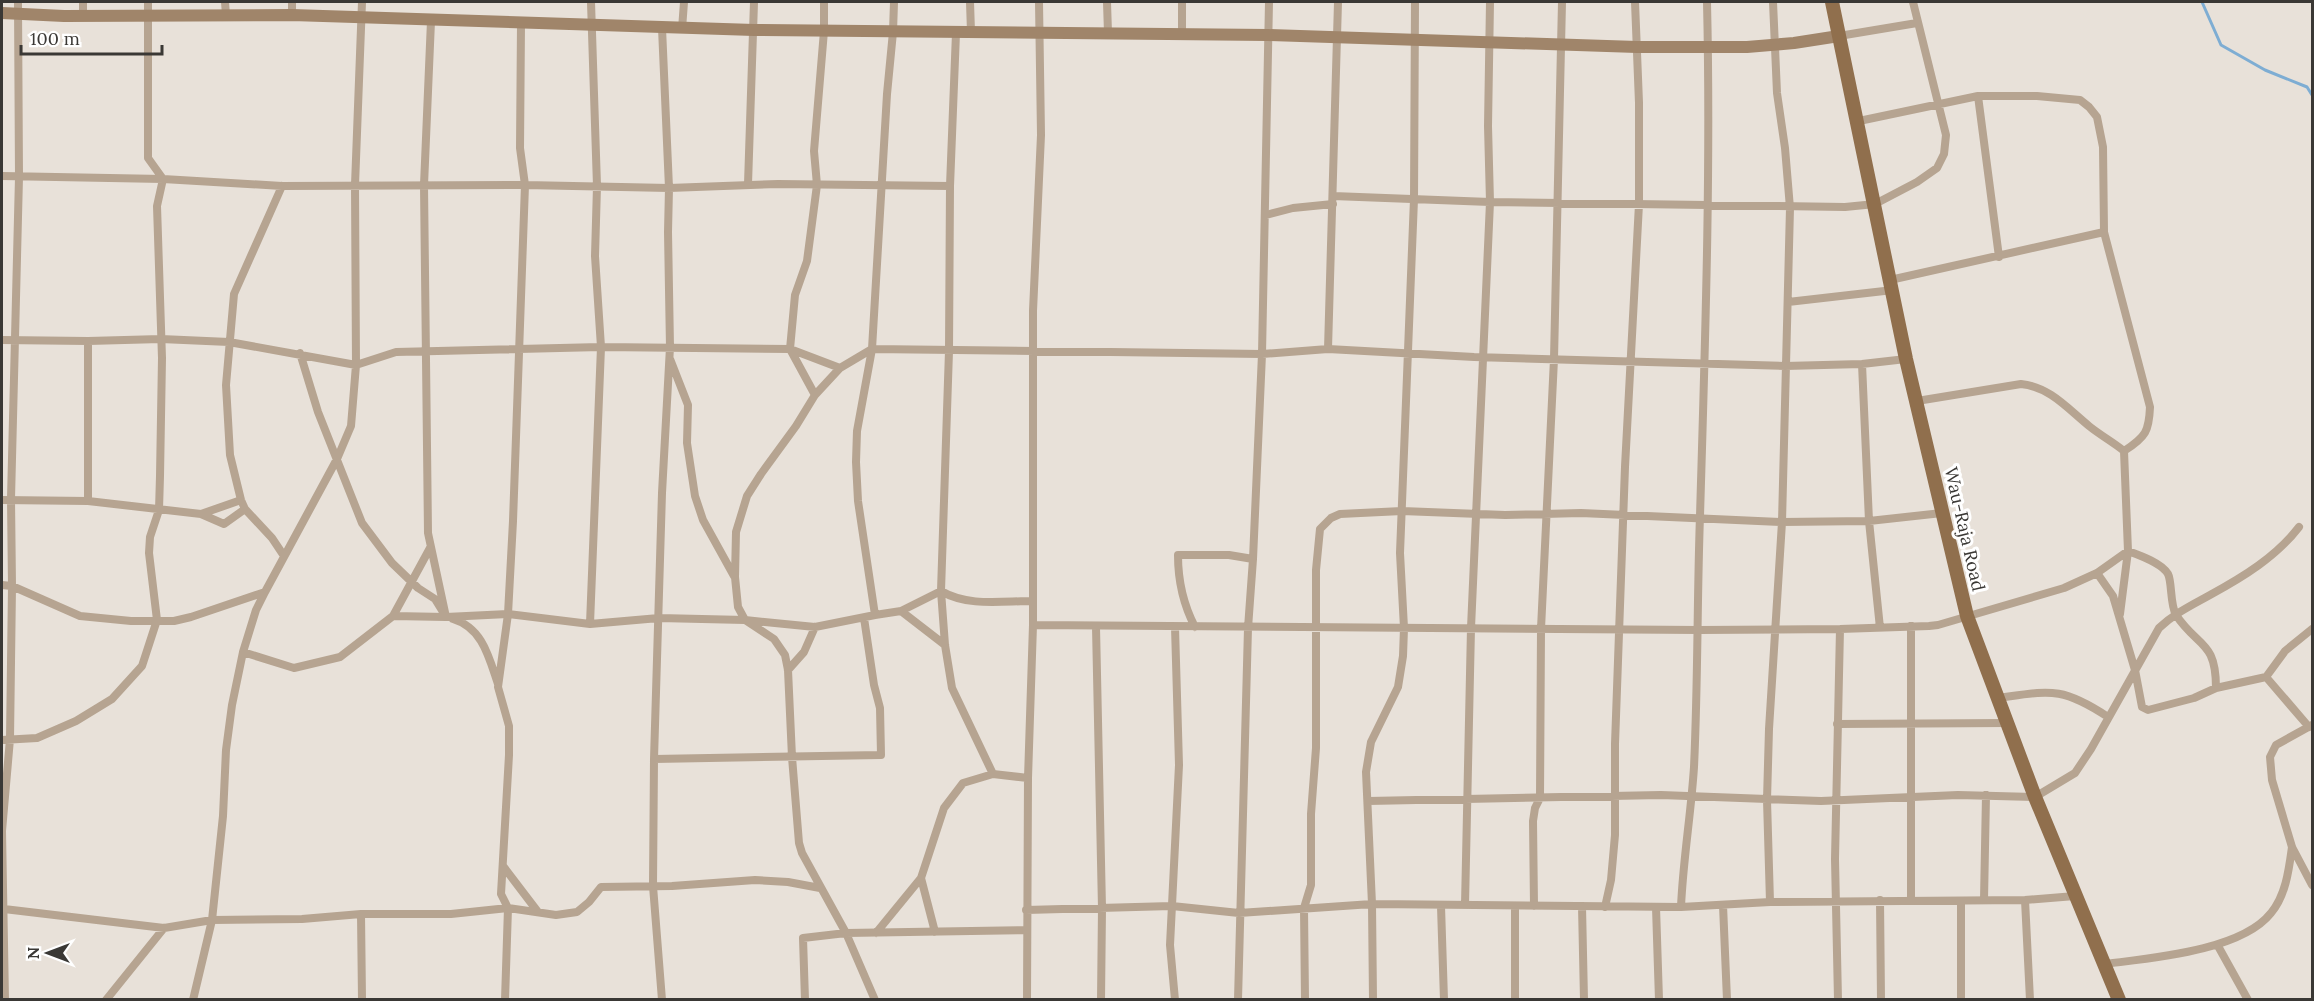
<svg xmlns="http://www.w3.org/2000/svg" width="2314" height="1001" viewBox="0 0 2314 1001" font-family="Lora,serif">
	<rect width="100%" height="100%" fill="#e8e1d9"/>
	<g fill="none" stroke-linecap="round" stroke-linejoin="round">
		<path stroke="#7eadd3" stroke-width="3" d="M2202 2 2221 45 2265 70 2307 87 2312 95"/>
		<path stroke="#b6a491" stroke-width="8" d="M83 2V16
			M225 2 226 15
			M970 2 971 32
			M1107 2 1108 33
			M292 15V2
			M431 21 424 185 428 533 446 617
			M662 28 669 188 668 232 670 347 662 493 654 759 653 886 662 1000
			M682 29 684 2
			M956 33 950 186 949 351 941 591 945 645 952 688 993 774
			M1182 35V2
			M1839 36 1917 23
			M1978 96 1999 257
			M1859 121 1978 96H2037L2080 100 2089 107 2097 117 2103 147 2104 232 2150 407C2149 431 2146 437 2124 451
			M2 176 163 179 282 186 525 185 669 188 778 184 950 186
			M748 184 754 2
			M282 186 234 294 226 385 230 455 241 500 245 509 272 538 284 556
			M1333 196 1490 202 1845 207 1875 204 1917 182 1937 168 1944 154 1946 135 1913 2
			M1266 215 1293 208 1333 204
			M1890 280 2104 232
			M1788 302 1893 290
			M2 340 88 341 161 339 229 342 356 365 396 352 601 347 790 349 840 368 872 349 1262 354 1328 349 1474 357 1785 366 1862 364 1906 359
			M1328 349 1338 2
			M300 353 318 412 362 523 392 563 418 588 435 599 443 612
			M670 359 688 405 687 443 695 496 703 520 734 576
			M1862 364 1869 521 1880 628
			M840 368 815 395 796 426 761 474 747 496 736 532 735 577 738 607 745 620 774 639 785 655 788 670 792 757 799 843 802 853 846 933 875 1000
			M815 395 790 349 795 295 807 261 817 185 814 151 824 31V2
			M1917 401 2021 384C2050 387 2068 409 2089 426 2100 435 2113 442 2124 451
			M2 500 88 501 201 514 224 524 245 509
			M88 501V341
			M201 514 241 500
			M2097 573 2113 596 2135 670 2142 707 2148 710 2194 698 2216 688 2266 677 2285 651 2312 629
			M2 585 12 586 80 616 131 621H174L191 617 265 592 337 459 351 426 356 365 355 185 362 2
			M941 591C968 607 1002 601 1032 601
			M901 611 945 645
			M2120 614 2128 551 2124 451
			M875 615 901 611 941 591
			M393 616 430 548
			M453 619C483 628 489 658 498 684
			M590 624 601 347 595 256 597 186 591 2
			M1033 625 1699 630 1840 629 1929 626 1938 625 2064 588 2097 573 2128 551C2139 555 2162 563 2168 574 2172 581 2170 605 2176 615 2198 648 2216 640 2216 688
			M1096 627 1102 908 1101 1000
			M1195 627C1183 604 1178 582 1178 555H1229L1253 559
			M243 652 294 668 340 657 393 616 446 617 508 614 590 624 659 618 745 620 815 627 875 615 858 501 856 462 857 431 872 349 887 94 893 32 894 2
			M788 670 804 652 815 627
			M2266 677 2309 727
			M1998 698C2050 691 2061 686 2108 717
			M1837 724 2007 723
			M2312 725 2276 745 2270 757 2272 780 2292 847 2312 885
			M2 740 37 738 76 721 112 699 142 666 157 620 149 553 150 537 159 510 160 476 162 358 157 206 163 179 148 158V2
			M654 759 881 755 880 708 874 685 864 618
			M1368 801 1661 795 1821 801 1958 795 2035 797 2075 773 2091 749 2159 628C2175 613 2192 605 2210 595 2243 577 2276 557 2299 527
			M503 866 538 912
			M921 878 935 932
			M1880 900 1881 1000
			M1911 900V626
			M1984 900 1986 795
			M2025 900 2030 1000
			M1961 901V1000
			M1770 902 1767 800 1769 729 1782 522 1790 208 1785 148 1777 93 1773 2
			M1465 905 1471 628 1490 202 1488 126 1490 2
			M1723 905 1727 1000
			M1441 906 1444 1000
			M1534 906 1533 821 1535 808 1540 798 1541 629 1554 359 1562 2
			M1582 906 1584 1000
			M1605 907 1611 880 1615 835V744L1625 467 1639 204V103L1635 2
			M1656 907 1659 1000
			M1681 907C1683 860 1691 814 1694 767 1698 683 1697 600 1700 516 1705 345 1711 173 1707 2
			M4 909 164 928 212 920 302 919 361 914H451L508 908 556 915 577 912 589 902 601 887 672 886 755 880 788 882 820 888
			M1026 910 1172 906 1239 913 1372 904 1681 907 1770 902 2025 900 2075 896
			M361 914 362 1000
			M876 933 921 878 944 808 963 783 993 774 1028 778
			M2218 946 2248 1000
			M2105 964C2151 958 2241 951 2271 913 2286 895 2289 869 2292 847
			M5 1000 2 831 10 739 12 586 11 499 19 177 18 2
			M106 1000 164 928
			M193 1000 212 920 223 816 226 750 232 705 243 652 256 610 265 592
			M505 1000 508 908 501 894 509 755V726L498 687 508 614 513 521 525 185 520 148 521 24
			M805 1000 803 938 846 933 1026 930
			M1027 1000 1028 778 1033 625V311L1041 135 1039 2
			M1175 1000 1170 945 1179 765 1175 627
			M1238 1000 1248 628 1253 559 1262 354 1269 2
			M1305 1000 1304 908 1311 885V814L1316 748V570L1320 529 1331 518 1340 514 1402 511 1505 515 1581 513 1782 522 1869 521 1942 513
			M1373 1000 1372 904 1366 772 1371 742 1398 687 1403 656 1404 628 1400 553 1414 199 1415 2
			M1515 1000V906
			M1838 1000 1835 859 1840 629"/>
		<path stroke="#a0856a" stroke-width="12" d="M2 13 64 16 292 15 754 30 1268 35 1637 47H1747L1794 43 1839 36"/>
		<path stroke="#906f4d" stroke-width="14" d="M1832 2 1906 359 1967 616 2035 797 2119 1000"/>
	</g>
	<g text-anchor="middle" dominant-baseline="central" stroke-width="6" stroke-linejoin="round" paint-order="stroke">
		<g font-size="18" fill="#3a3835" stroke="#fff">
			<text transform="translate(1965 529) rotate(77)">Wau-Raja Road</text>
		</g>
	</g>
	<rect width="2314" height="1001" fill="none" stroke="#3a3835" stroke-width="6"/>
	<g transform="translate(48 953) rotate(270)" stroke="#ffffff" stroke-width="4.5" paint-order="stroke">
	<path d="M0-4.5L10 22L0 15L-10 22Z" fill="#3a3835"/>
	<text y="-9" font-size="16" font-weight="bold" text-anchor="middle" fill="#3a3835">N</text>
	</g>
	<path d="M21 45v9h141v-9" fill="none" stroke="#3a3835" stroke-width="3"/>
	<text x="30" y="45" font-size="18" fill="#3a3835" stroke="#ffffff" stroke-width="4.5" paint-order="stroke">100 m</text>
</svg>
